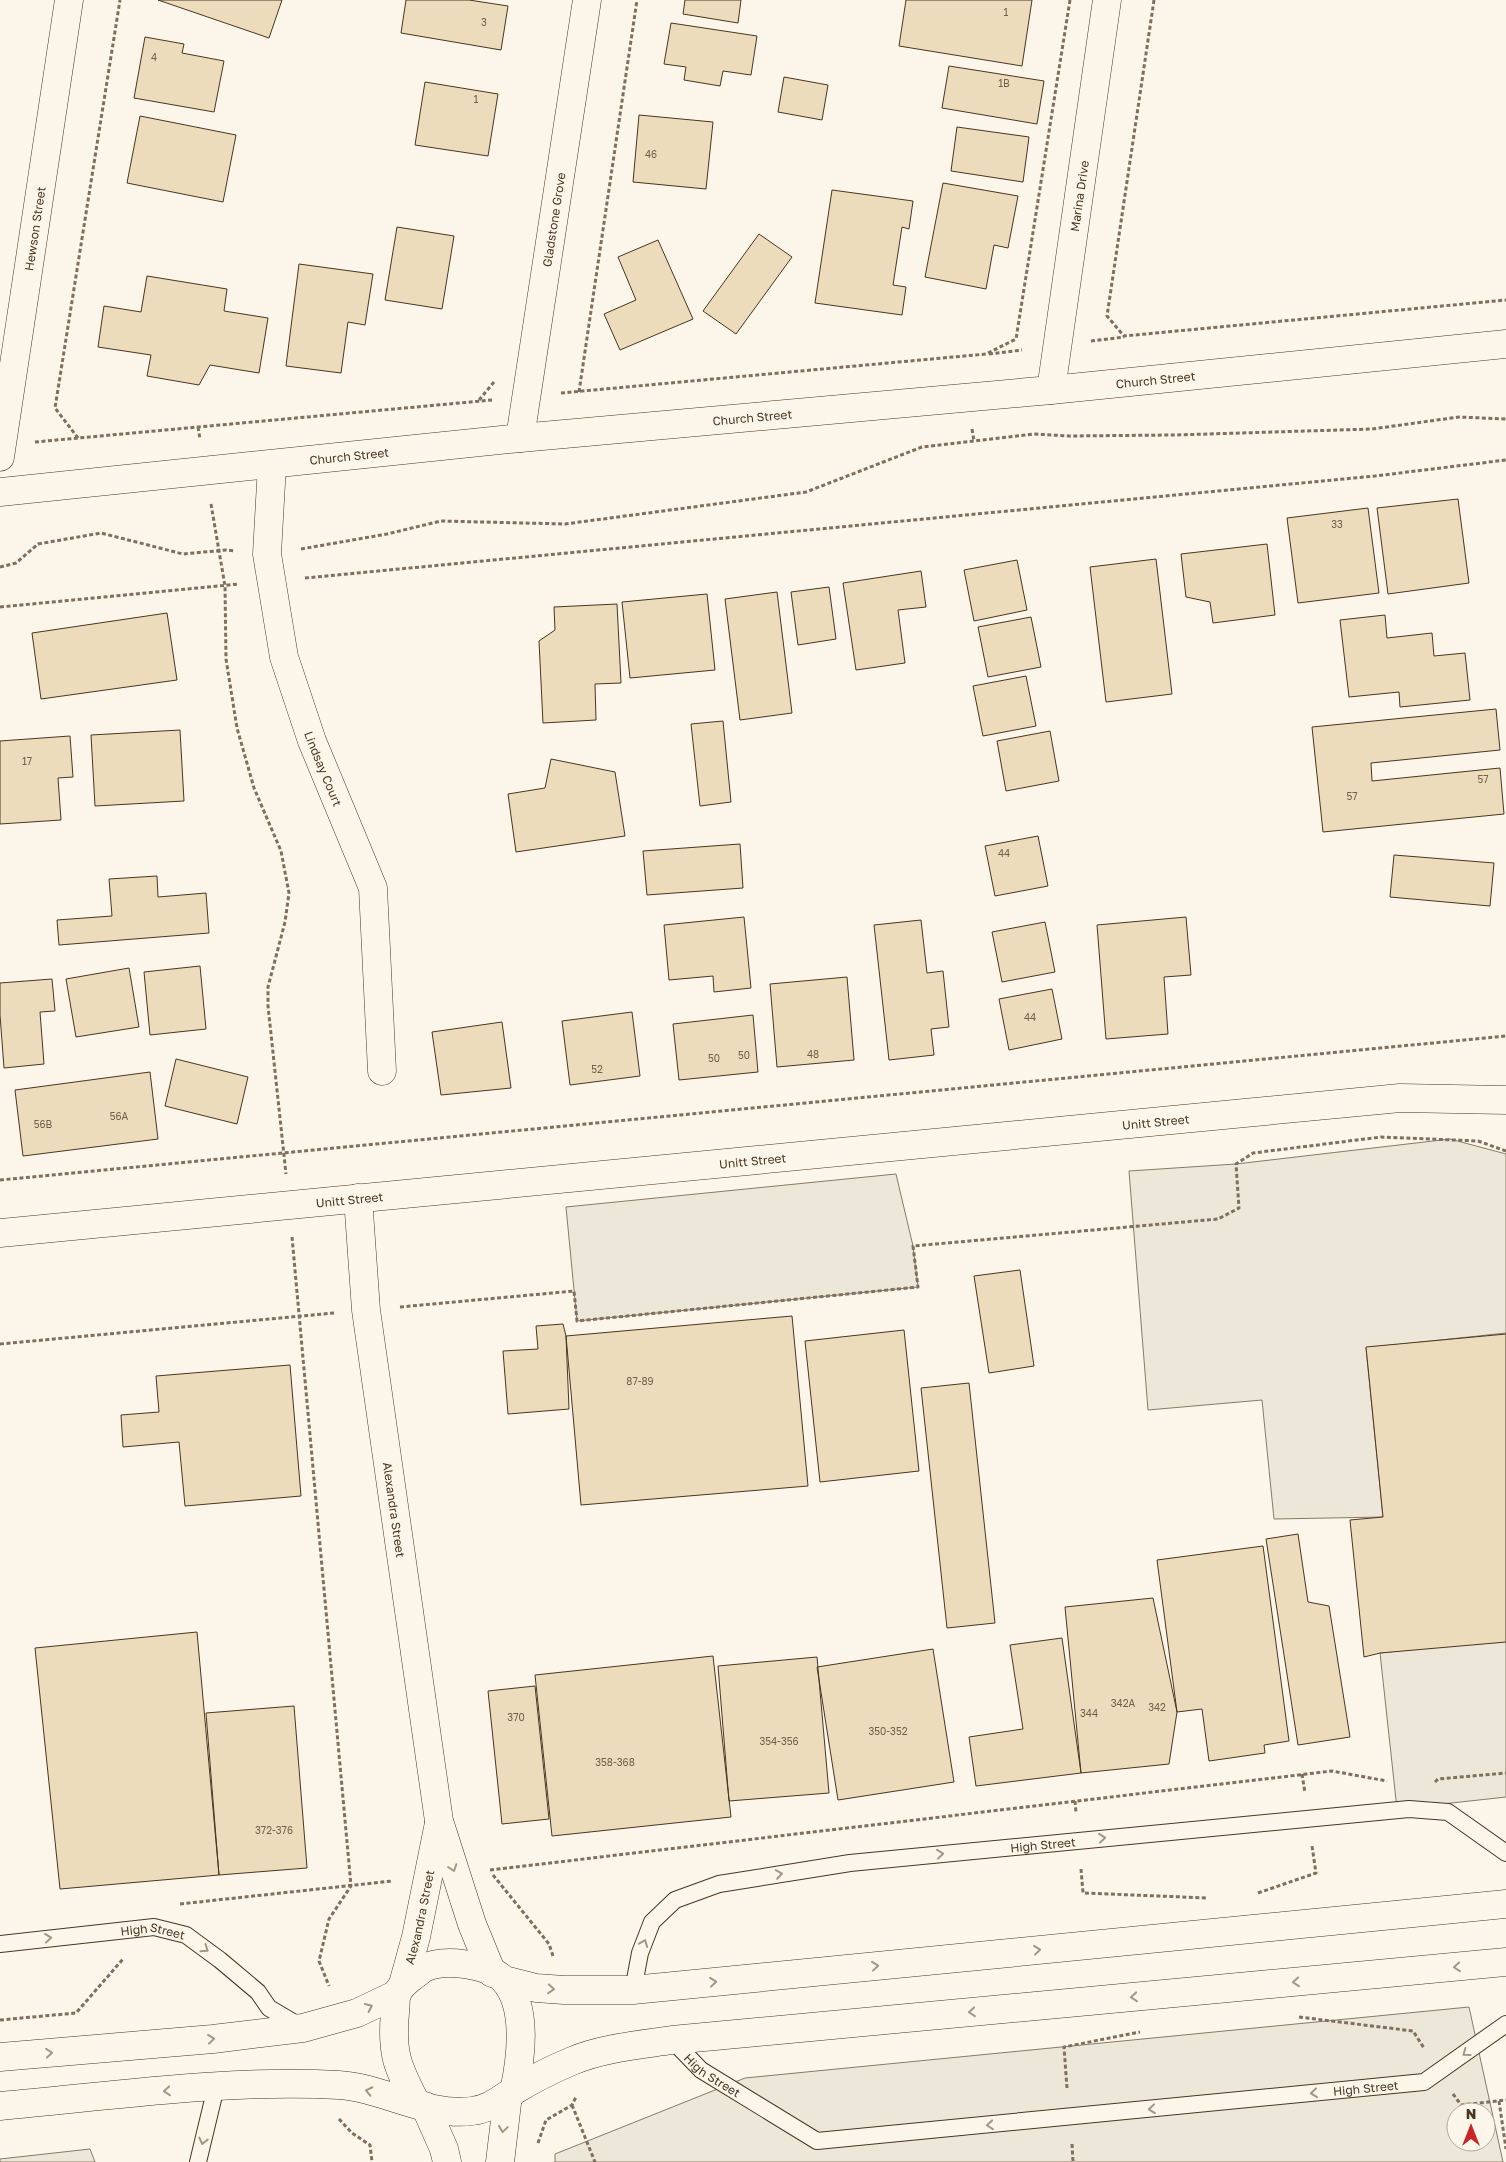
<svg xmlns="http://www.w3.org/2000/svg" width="1506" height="2162" viewBox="0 0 1506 2162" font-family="'Golos Text',sans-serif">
	<rect width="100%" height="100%" fill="#fbf6e9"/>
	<path fill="#ede7d9" stroke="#887966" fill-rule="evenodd" d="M1450 1139 1506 1154V1333L1366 1348 1383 1517 1274 1519 1262 1400 1148 1410 1129 1171 1236 1164Z
		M896 1174 913 1246 918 1287 577 1321 566 1207Z
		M1506 1639V1797L1397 1809 1380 1653Z
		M1469 2007 1503 2162H555V2154L745 2078ZM1456 2112H1486V2142H1456Z
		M90 2149 95 2162H0V2159Z"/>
	<path fill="#ecdcbc" stroke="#4a3520" d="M158 0H282L269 38Z
		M406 0H469L508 6 501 50 401 33Z
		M685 0H741L738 23 683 14Z
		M906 0H1032L1022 66 899 46Z
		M671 23 757 36 751 75 723 71 720 86 684 80 686 67 664 64Z
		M145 37 184 44 182 53 224 61 214 112 134 98Z
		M949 66 1044 81 1037 124 942 108Z
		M784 77 828 85 822 120 778 112Z
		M425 82 498 94 488 156 415 145Z
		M639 115 713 122 706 189 633 182Z
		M140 116 236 135 223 202 127 183Z
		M957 127 1029 137 1023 182 951 171Z
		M943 183 1018 196 1008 248 994 245 986 289 925 277Z
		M832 190 913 201 909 229 902 227 893 285 906 287 902 315 815 303Z
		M397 227 454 236 442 309 385 300Z
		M759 234 792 257 736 334 703 311Z
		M658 240 693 319 620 350 604 314 636 300 618 257Z
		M299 264 373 274 365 325 348 322 341 373 286 366Z
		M147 276 227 289 224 311 268 318 259 373 210 365 199 385 147 376 151 355 98 347 104 306 141 312Z
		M1458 499 1469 583 1388 594 1377 508Z
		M1368 508 1379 593 1298 603 1287 518Z
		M1267 544 1275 615 1213 623 1210 602 1186 597 1181 554Z
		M1156 559 1172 694 1106 702 1090 567Z
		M1017 560 1027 610 974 621 964 570Z
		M921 571 926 607 898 610 905 663 856 670 843 583Z
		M829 587 836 639 798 645 791 592Z
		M777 592 792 713 740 720 725 599Z
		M707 594 715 670 630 678 622 602Z
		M617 604 621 683 595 684 596 720 543 723 539 641 555 630 554 607Z
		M167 613 177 680 41 699 32 633Z
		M1385 615 1387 638 1432 633 1434 656 1465 653 1470 700 1400 707 1399 692 1349 697 1340 620Z
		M1031 617 1041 667 988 677 978 627Z
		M1026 676 1036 726 983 736 973 686Z
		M1496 709 1500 750 1371 763 1372 781 1500 768 1504 814 1323 832 1312 727Z
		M723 721 731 802 700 806 691 724Z
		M180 730 184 801 95 806 91 735Z
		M1050 731 1059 781 1006 791 997 741Z
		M70 736 73 777 58 778 61 820 0 824V741Z
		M551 759 615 772 625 836 516 852 508 794 545 788Z
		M1038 836 1048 886 995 896 985 846Z
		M740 844 743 888 647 895 643 851Z
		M1394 855 1494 863 1490 906 1390 897Z
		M157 876 158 897 206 893 209 933 59 945 57 920 112 916 109 879Z
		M744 917 751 988 714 992 713 976 669 980 664 925Z
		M1186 917 1191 975 1164 977 1168 1034 1106 1039 1097 925Z
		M921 920 927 973 943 971 949 1027 931 1029 934 1055 889 1060 874 925Z
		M1045 922 1055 972 1002 982 992 932Z
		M200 966 206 1029 150 1035 144 972Z
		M129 968 139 1027 76 1037 66 979Z
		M847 977 854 1060 777 1067 770 984Z
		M52 979 55 1011 40 1012 44 1064 4 1068 0 1015V983Z
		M1052 989 1062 1039 1009 1050 999 999Z
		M632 1012 640 1076 570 1085 562 1021Z
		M753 1015 758 1072 679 1080 673 1024Z
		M502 1022 511 1088 441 1095 432 1032Z
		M176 1059 248 1077 237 1124 165 1106Z
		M150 1072 158 1139 23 1156 15 1090Z
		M1020 1270 1034 1366 989 1373 974 1276Z
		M792 1316 808 1486 581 1505 566 1336Z
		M563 1324 566 1336 569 1409 508 1414 503 1351 538 1349 536 1326Z
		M904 1330 919 1471 820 1482 805 1341Z
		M1506 1334V1642L1380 1653 1364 1657 1350 1520 1383 1517 1366 1347Z
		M290 1365 301 1496 185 1506 179 1442 123 1447 121 1415 159 1412 156 1376Z
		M969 1383 995 1623 947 1628 921 1388Z
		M1298 1534 1308 1602 1329 1606 1350 1737 1298 1745 1266 1539Z
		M1263 1546 1289 1741 1264 1745 1265 1753 1209 1761 1202 1709 1177 1712 1157 1560Z
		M1153 1598 1177 1712 1169 1764 1081 1773 1065 1607Z
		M197 1632 219 1875 60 1889 35 1648Z
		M1062 1638 1081 1773 976 1786 969 1737 1023 1729 1010 1645Z
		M933 1649 954 1782 838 1800 817 1667Z
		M713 1656 731 1817 552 1836 535 1675Z
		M817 1657 829 1793 729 1801 718 1666Z
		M535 1686 549 1819 502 1824 488 1691Z
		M294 1706 307 1868 219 1875 206 1713Z"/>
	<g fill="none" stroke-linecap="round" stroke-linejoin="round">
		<g stroke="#4a3520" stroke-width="18">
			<g id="service">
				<path id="s1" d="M0 1944 154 1927 186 1935 220 1960 258 1992 269 2008 303 2028"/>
				<path id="s2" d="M633 1990 640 1953 652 1922 675 1900 719 1884 850 1863 1409 1809 1448 1812 1506 1853"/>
				<path id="s3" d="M672 2040 701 2070 817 2141 1424 2082 1506 2024"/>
				<path d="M198 2162 216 2087"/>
			</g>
		</g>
		<g stroke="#4a3520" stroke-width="29">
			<g id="minor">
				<path id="s4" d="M1051 390 1107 0"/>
				<path id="s5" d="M520 438 587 0"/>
				<path id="s6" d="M0 457 69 0"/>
				<path id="s7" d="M272 465 267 554 284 657 312 741 373 888 382 1071"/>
				<path id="s8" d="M0 492 520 438 1051 390 1506 344"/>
				<path id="s9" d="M358 1198 366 1310 439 1821 472 1924 492 1973"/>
				<path id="s10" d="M403 1984 416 1937 439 1823"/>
				<path d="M425 2106 444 2149 447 2162"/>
				<path d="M500 2162 508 2095"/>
			</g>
		</g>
		<g stroke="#4a3520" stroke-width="29">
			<g id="tertiary">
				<path id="s11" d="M0 1233 1400 1098 1506 1100"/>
			</g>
		</g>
		<g stroke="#4a3520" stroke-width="29">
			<path id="secondary" d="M504 1980 536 1988 564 1990H633L1506 1904
				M0 2057 213 2039 303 2028 357 2013 397 1994
				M416 2103C398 2068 391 2054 395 2013 396 2007 395 1999 397 1994 400 1986 406 1982 412 1977 416 1974 420 1971 424 1968 444 1958 488 1964 504 1980 528 2006 521 2059 514 2091
				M0 2106C112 2096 226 2079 339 2085 384 2088 427 2117 472 2111 490 2109 500 2099 515 2090 533 2079 553 2069 572 2061 603 2048 639 2045 672 2040L1506 1962"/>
		</g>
		<path stroke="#7f6f5c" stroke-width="3" stroke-dasharray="4 2.5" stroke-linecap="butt" d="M1154 0 1107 316 1124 336 1506 300
			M1091 341 1124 337
			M989 354 1022 350
			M579 392 637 0
			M561 393 986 354 1016 339 1070 0
			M479 400 494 382
			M198 427 200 439
			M972 429 974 441
			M78 438 55 408 120 0
			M35 442 492 400
			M211 504 225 586 226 659 237 728 254 788 281 851 289 893 285 922 268 987V1006L286 1174
			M301 549 387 534 441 521 565 524 806 492 922 447 1034 434 1069 436 1175 435 1372 429 1459 417 1506 419
			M0 567 16 563 38 544 101 533 183 554 226 550 235 551
			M305 578 1375 476 1506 460
			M0 607 239 584
			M0 1180 1506 1036
			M292 1237 351 1886 329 1919 319 1961 329 1986
			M400 1307 574 1291 577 1321 918 1287 913 1246 1218 1219 1239 1208 1236 1164 1253 1153 1381 1137 1478 1141 1506 1151
			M0 1344 334 1313
			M1302 1774 1305 1793
			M1435 1782 1438 1779 1506 1773
			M1075 1801 1076 1813
			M1081 1869 1083 1893 1208 1898
			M490 1870 1332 1771 1387 1781
			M493 1875 549 1944 553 1956
			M1258 1893 1316 1873 1312 1846
			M180 1904 392 1881
			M1299 2017 1413 2031 1424 2048
			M0 2020 76 2013 123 1959
			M1067 2088 1064 2047 1140 2032
			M1453 2094 1461 2105 1506 2100
			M1499 2101 1506 2149
			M572 2105 595 2162
			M339 2119 352 2133 370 2145 372 2162
			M538 2143 546 2120 572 2105 576 2097
			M1072 2144 1073 2162"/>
		<use href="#service" stroke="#fbf6e9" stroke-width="16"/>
		<use href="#minor" stroke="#fbf6e9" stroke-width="28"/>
		<use href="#tertiary" stroke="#fbf6e9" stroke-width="28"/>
		<use href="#secondary" stroke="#fbf6e9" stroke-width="28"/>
	</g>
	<defs><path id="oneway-chevron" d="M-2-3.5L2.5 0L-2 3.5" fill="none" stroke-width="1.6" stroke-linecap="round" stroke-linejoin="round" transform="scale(1.25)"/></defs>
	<g stroke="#a29684">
		<use href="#oneway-chevron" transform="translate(1102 1838) rotate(-6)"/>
		<use href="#oneway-chevron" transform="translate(940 1854) rotate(-6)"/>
		<use href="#oneway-chevron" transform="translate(453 1868) rotate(72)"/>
		<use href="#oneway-chevron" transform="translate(779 1874) rotate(-9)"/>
		<use href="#oneway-chevron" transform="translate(48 1938) rotate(-6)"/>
		<use href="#oneway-chevron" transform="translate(644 1943) rotate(-68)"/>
		<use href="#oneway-chevron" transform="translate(205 1949) rotate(35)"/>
		<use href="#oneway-chevron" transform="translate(1037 1950) rotate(-6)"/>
		<use href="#oneway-chevron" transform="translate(875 1966) rotate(-6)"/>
		<use href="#oneway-chevron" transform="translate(1457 1967) rotate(175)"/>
		<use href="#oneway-chevron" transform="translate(713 1982) rotate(-6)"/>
		<use href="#oneway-chevron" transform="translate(1296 1982) rotate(175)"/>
		<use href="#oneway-chevron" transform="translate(551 1989) rotate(5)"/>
		<use href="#oneway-chevron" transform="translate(1134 1997) rotate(175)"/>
		<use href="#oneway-chevron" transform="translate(369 2007) rotate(-25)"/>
		<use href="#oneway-chevron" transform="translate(972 2012) rotate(175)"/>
		<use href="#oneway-chevron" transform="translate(211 2039) rotate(-6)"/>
		<use href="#oneway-chevron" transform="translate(49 2053) rotate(-5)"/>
		<use href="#oneway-chevron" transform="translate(1466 2053) rotate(144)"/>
		<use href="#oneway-chevron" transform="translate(167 2091) rotate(175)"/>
		<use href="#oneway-chevron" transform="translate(369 2091) rotate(-168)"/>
		<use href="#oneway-chevron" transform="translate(1314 2093) rotate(174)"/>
		<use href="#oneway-chevron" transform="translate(1152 2109) rotate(174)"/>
		<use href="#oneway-chevron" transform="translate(990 2125) rotate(175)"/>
		<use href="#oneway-chevron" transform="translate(503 2129) rotate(98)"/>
		<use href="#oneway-chevron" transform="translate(203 2141) rotate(103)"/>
	</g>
	<g text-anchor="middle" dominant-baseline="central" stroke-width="4" stroke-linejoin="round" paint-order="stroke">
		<g font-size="10" fill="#725f47">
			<text x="1006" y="12">1</text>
			<text x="484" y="22">3</text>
			<text x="154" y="57">4</text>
			<text x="1004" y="83">1B</text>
			<text x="476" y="99">1</text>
			<text x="651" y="154">46</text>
			<text x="1337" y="524">33</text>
			<text x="27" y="761">17</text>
			<text x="1483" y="779">57</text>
			<text x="1352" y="796">57</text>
			<text x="1004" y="853">44</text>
			<text x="1030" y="1017">44</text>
			<text x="813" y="1054">48</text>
			<text x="744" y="1055">50</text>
			<text x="714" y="1058">50</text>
			<text x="597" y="1069">52</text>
			<text x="119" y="1116">56A</text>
			<text x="43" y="1124">56B</text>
			<text x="640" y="1381">87-89</text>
			<text x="1123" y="1703">342A</text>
			<text x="1157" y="1707">342</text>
			<text x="1089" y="1713">344</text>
			<text x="516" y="1717">370</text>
			<text x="888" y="1731">350-352</text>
			<text x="779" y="1741">354-356</text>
			<text x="615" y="1762">358-368</text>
			<text x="274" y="1830">372-376</text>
		</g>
		<g font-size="12" fill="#4a3520" stroke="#fbf6e9">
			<text stroke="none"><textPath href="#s4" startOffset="196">Marina Drive</textPath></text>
			<text stroke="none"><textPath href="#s5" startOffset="221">Gladstone Grove</textPath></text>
			<text stroke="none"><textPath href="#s6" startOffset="231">Hewson Street</textPath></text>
			<text stroke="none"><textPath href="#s8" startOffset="1161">Church Street</textPath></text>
			<text stroke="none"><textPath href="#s8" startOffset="756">Church Street</textPath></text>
			<text stroke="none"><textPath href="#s8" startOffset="351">Church Street</textPath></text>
			<text stroke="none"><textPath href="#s7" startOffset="312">Lindsay Court</textPath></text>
			<text stroke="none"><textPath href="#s11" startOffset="1161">Unitt Street</textPath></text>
			<text stroke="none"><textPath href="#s11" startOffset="756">Unitt Street</textPath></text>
			<text stroke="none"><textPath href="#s11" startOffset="351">Unitt Street</textPath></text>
			<text stroke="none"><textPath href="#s9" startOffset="314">Alexandra Street</textPath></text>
			<text stroke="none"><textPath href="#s2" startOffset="476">High Street</textPath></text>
			<text stroke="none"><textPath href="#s10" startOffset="69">Alexandra Street</textPath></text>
			<text stroke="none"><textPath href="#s1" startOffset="154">High Street</textPath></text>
			<text stroke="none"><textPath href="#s3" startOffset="54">High Street</textPath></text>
			<text stroke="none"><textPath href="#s3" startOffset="729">High Street</textPath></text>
		</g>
	</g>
	<g transform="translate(1471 2127)"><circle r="24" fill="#fbf6e9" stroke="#b4a999"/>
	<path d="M0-4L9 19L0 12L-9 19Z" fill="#c62828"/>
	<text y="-8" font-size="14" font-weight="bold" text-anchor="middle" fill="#4a3520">N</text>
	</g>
</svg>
